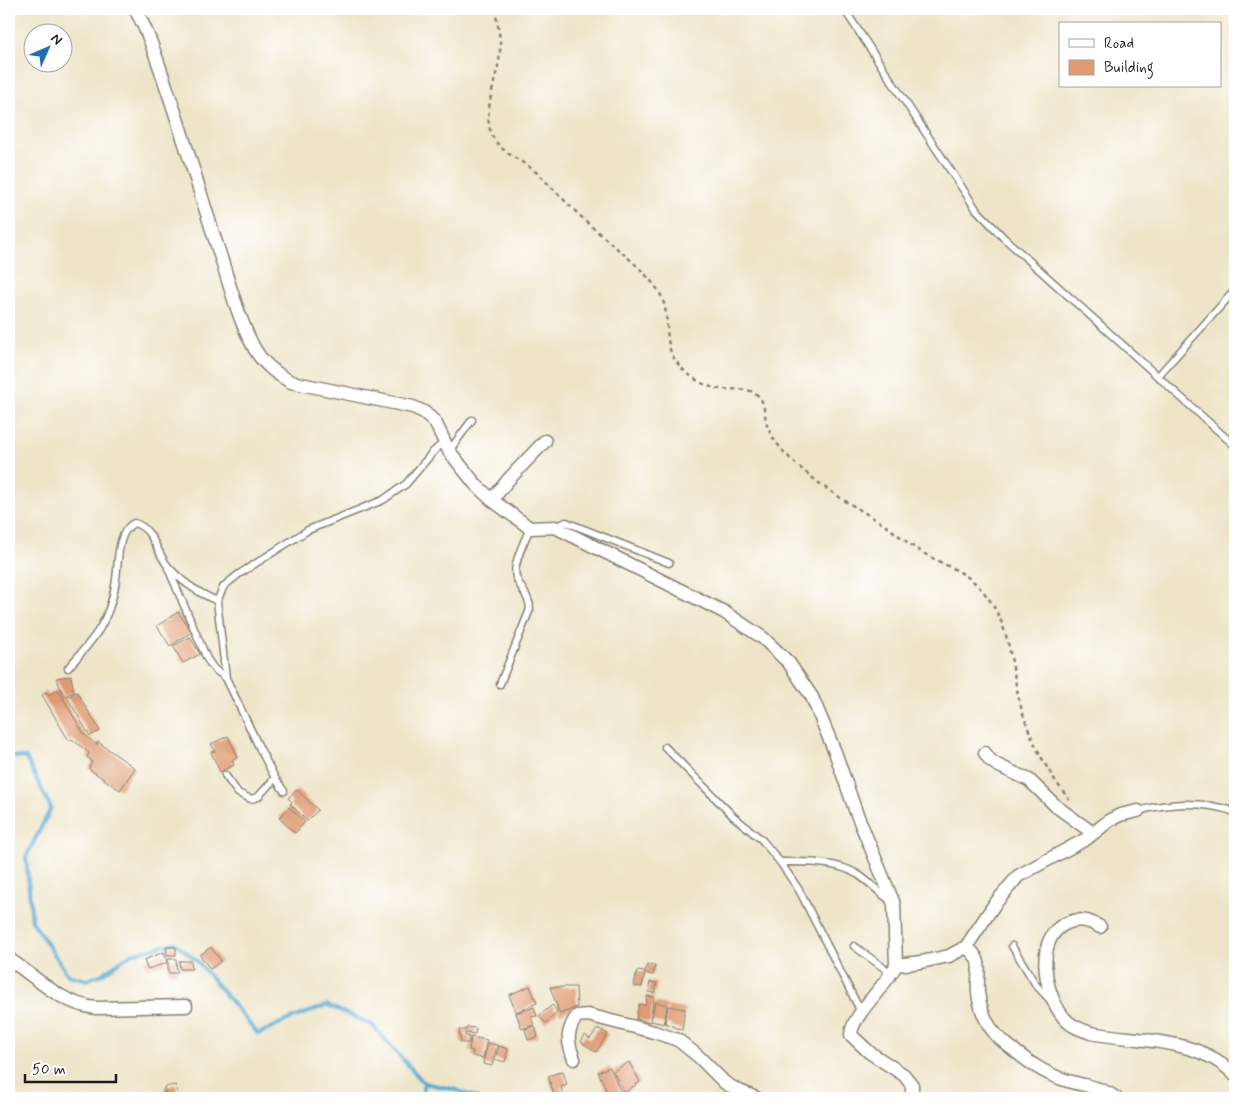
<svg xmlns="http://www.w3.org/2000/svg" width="1244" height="1107" viewBox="0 0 1244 1107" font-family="Mynerve,sans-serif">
	<rect width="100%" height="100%" fill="#fff"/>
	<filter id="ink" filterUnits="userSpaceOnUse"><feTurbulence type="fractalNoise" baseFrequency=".02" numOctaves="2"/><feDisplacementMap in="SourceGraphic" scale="10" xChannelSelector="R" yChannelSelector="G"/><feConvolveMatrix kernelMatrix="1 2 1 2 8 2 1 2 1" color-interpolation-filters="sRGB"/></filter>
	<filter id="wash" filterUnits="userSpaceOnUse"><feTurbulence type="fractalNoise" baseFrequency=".0096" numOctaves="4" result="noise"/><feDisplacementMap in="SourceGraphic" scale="20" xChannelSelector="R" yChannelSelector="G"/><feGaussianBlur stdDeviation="1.12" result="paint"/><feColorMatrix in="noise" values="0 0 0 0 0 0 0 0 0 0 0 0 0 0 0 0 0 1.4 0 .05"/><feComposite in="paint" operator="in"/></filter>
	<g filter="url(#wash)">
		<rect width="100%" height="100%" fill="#eee5c9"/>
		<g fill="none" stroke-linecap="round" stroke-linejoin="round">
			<path stroke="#59aad3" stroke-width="4" d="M9 756 26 758 51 808 26 857 32 921 68 975 87 980 102 974 131 954 175 943 198 962 258 1034 283 1022 327 1005 372 1025 424 1083 422 1098
				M424 1083 457 1090 478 1098
				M531 1098H536"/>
		</g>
		<g id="blocks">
			<path fill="#e09b73" d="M178 612 192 632 170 646 157 626Z
				M190 637 200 654 183 663 173 646Z
				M71 676 74 692 64 696 56 678Z
				M58 690 84 734 97 745 98 742 135 768 120 790 89 769 92 761 87 757 89 753 72 739 69 741 42 695 46 692 48 695Z
				M77 692 100 731 90 736 67 697Z
				M228 736 238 757 232 760 234 765 220 772 211 752 215 751 211 744Z
				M297 790 318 810 307 821 290 804 292 802 288 798Z
				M289 807 305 822 295 833 279 818Z
				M166 947H176V955H167Z
				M211 947 221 961 210 969 200 955Z
				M164 952 167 963 147 969 144 960Z
				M168 959H176L177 973H168Z
				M179 961H191L192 969H180Z
				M647 965 655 966 653 975 645 973Z
				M637 971 645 972 642 987 634 986Z
				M650 982 657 983 655 993 648 992Z
				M530 986 537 1003 516 1012 509 995Z
				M550 987H576L577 1007 560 1014Z
				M647 996 654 997 650 1022 636 1019 639 1004 646 1005Z
				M655 1002 667 1005 664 1024 651 1021Z
				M552 1005 558 1012 546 1023 539 1016Z
				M668 1006 685 1009 682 1030 665 1023Z
				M534 1007 537 1016 531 1017 534 1025 522 1029 516 1013Z
				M535 1026 538 1037 528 1040 525 1029Z
				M467 1027 476 1028 475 1034 465 1033V1036H469V1043H461L459 1030H466Z
				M598 1028 608 1034 596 1052 581 1042 585 1035 590 1039Z
				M471 1037 487 1040 483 1058 472 1056 473 1051 469 1050Z
				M488 1043 497 1045 492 1066 483 1064Z
				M499 1046 508 1049 505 1062 495 1059Z
				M629 1062 640 1082 624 1093 613 1071Z
				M610 1067 622 1095 615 1098H600L599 1094 606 1090 598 1072Z
				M563 1071 567 1085 561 1087 563 1094 555 1097 548 1076Z
				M176 1085 178 1095 166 1097 164 1087Z"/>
		</g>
	</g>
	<g filter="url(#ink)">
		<use href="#blocks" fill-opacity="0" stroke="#858072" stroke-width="1"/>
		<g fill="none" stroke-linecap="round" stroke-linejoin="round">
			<g stroke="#858072" stroke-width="9">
				<path id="service" d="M844 9 976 209 1004 238 1235 446
					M1158 376 1235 290
					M449 451 472 420
					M556 527 566 522 669 563
					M168 568 207 659 214 669 226 678
					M68 668C93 639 108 625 115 586 119 568 115 532 134 523 153 528 156 551 167 565 180 581 199 593 217 601
					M500 684 530 609C530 597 520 588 516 577 512 565 525 540 530 528
					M665 747 733 816 762 840 780 862 799 890 861 1012
					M225 775 238 793 251 799 258 797 275 778
					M284 791 275 778 259 747 226 678 217 601 224 586 239 574 308 530 383 500 406 484 433 452 445 441
					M1138 811C1171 802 1203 801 1235 812
					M780 862C804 862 837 861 857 874 869 881 879 893 891 901
					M854 946 892 974
					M1012 946 1036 985 1050 1000"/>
			</g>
			<g stroke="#858072" stroke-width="15">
				<path id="minor" d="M135 9C149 33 157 60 166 86 186 144 203 203 222 261 230 287 240 322 253 346 262 363 275 373 291 382L413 407 424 412 435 422 449 451 476 485 492 500 530 528 555 527 724 612 763 638 789 663 812 697 835 752 856 812 894 904 896 965C887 985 851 1016 851 1035L869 1052 904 1075 912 1085V1098
					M492 500 508 480 545 441
					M985 753 990 760 997 765 1029 780 1057 807 1093 833
					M1100 927C1088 920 1080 918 1067 923 1032 937 1045 1000 1067 1021 1073 1027 1082 1030 1091 1033 1138 1042 1199 1037 1235 1075
					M966 947C986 961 976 972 978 992 979 1005 985 1021 993 1031 997 1037 1004 1042 1010 1047 1027 1061 1043 1073 1065 1080 1083 1086 1100 1086 1116 1098
					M9 959C37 978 61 1004 96 1008L186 1006
					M896 965 921 962 949 956 966 947 994 905 1018 876 1086 839 1110 820 1120 815 1138 811
					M574 1059C567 1041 566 1032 577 1016L588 1015 654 1032 678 1040 698 1056 725 1083 737 1090 756 1098"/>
			</g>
			<path stroke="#858072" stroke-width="2.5" stroke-dasharray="4 4" stroke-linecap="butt" d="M495 9C497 22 501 37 500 51 499 76 481 111 492 135 500 153 522 160 536 172 554 189 571 208 589 224 611 245 637 262 655 286 676 312 658 342 679 365 687 375 702 385 715 388 728 392 750 384 760 398 766 406 764 419 768 428 777 450 801 469 819 483 840 499 863 511 886 526 898 534 908 544 920 551 945 567 966 569 986 595 1010 626 1011 663 1019 700 1028 735 1046 771 1069 799"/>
			<use href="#service" stroke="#fff" stroke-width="6"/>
			<use href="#minor" stroke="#fff" stroke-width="12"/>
		</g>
	</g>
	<rect width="1244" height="1107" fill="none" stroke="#fff" stroke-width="30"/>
	<rect x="1059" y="22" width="162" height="65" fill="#ffffff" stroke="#a4a4a4"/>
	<rect x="1069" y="39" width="25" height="8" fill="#ffffff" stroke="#a4a4a4"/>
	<text x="1104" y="48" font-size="15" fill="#1c1c1c">Road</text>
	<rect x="1069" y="60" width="25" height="15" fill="#e09b73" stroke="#a4a4a4"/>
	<text x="1104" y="72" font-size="15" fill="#1c1c1c">Building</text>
	<g transform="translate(48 48) rotate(45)"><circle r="24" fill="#ffffff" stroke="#a4a4a4"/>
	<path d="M0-4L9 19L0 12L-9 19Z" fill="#1f6fb2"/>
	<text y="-8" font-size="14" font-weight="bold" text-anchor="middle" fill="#1c1c1c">N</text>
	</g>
	<path d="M25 1074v8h91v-8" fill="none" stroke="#1c1c1c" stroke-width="2.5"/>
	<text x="32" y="1074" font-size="15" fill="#1c1c1c" stroke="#ffffff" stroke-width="4" paint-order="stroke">50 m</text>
</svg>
